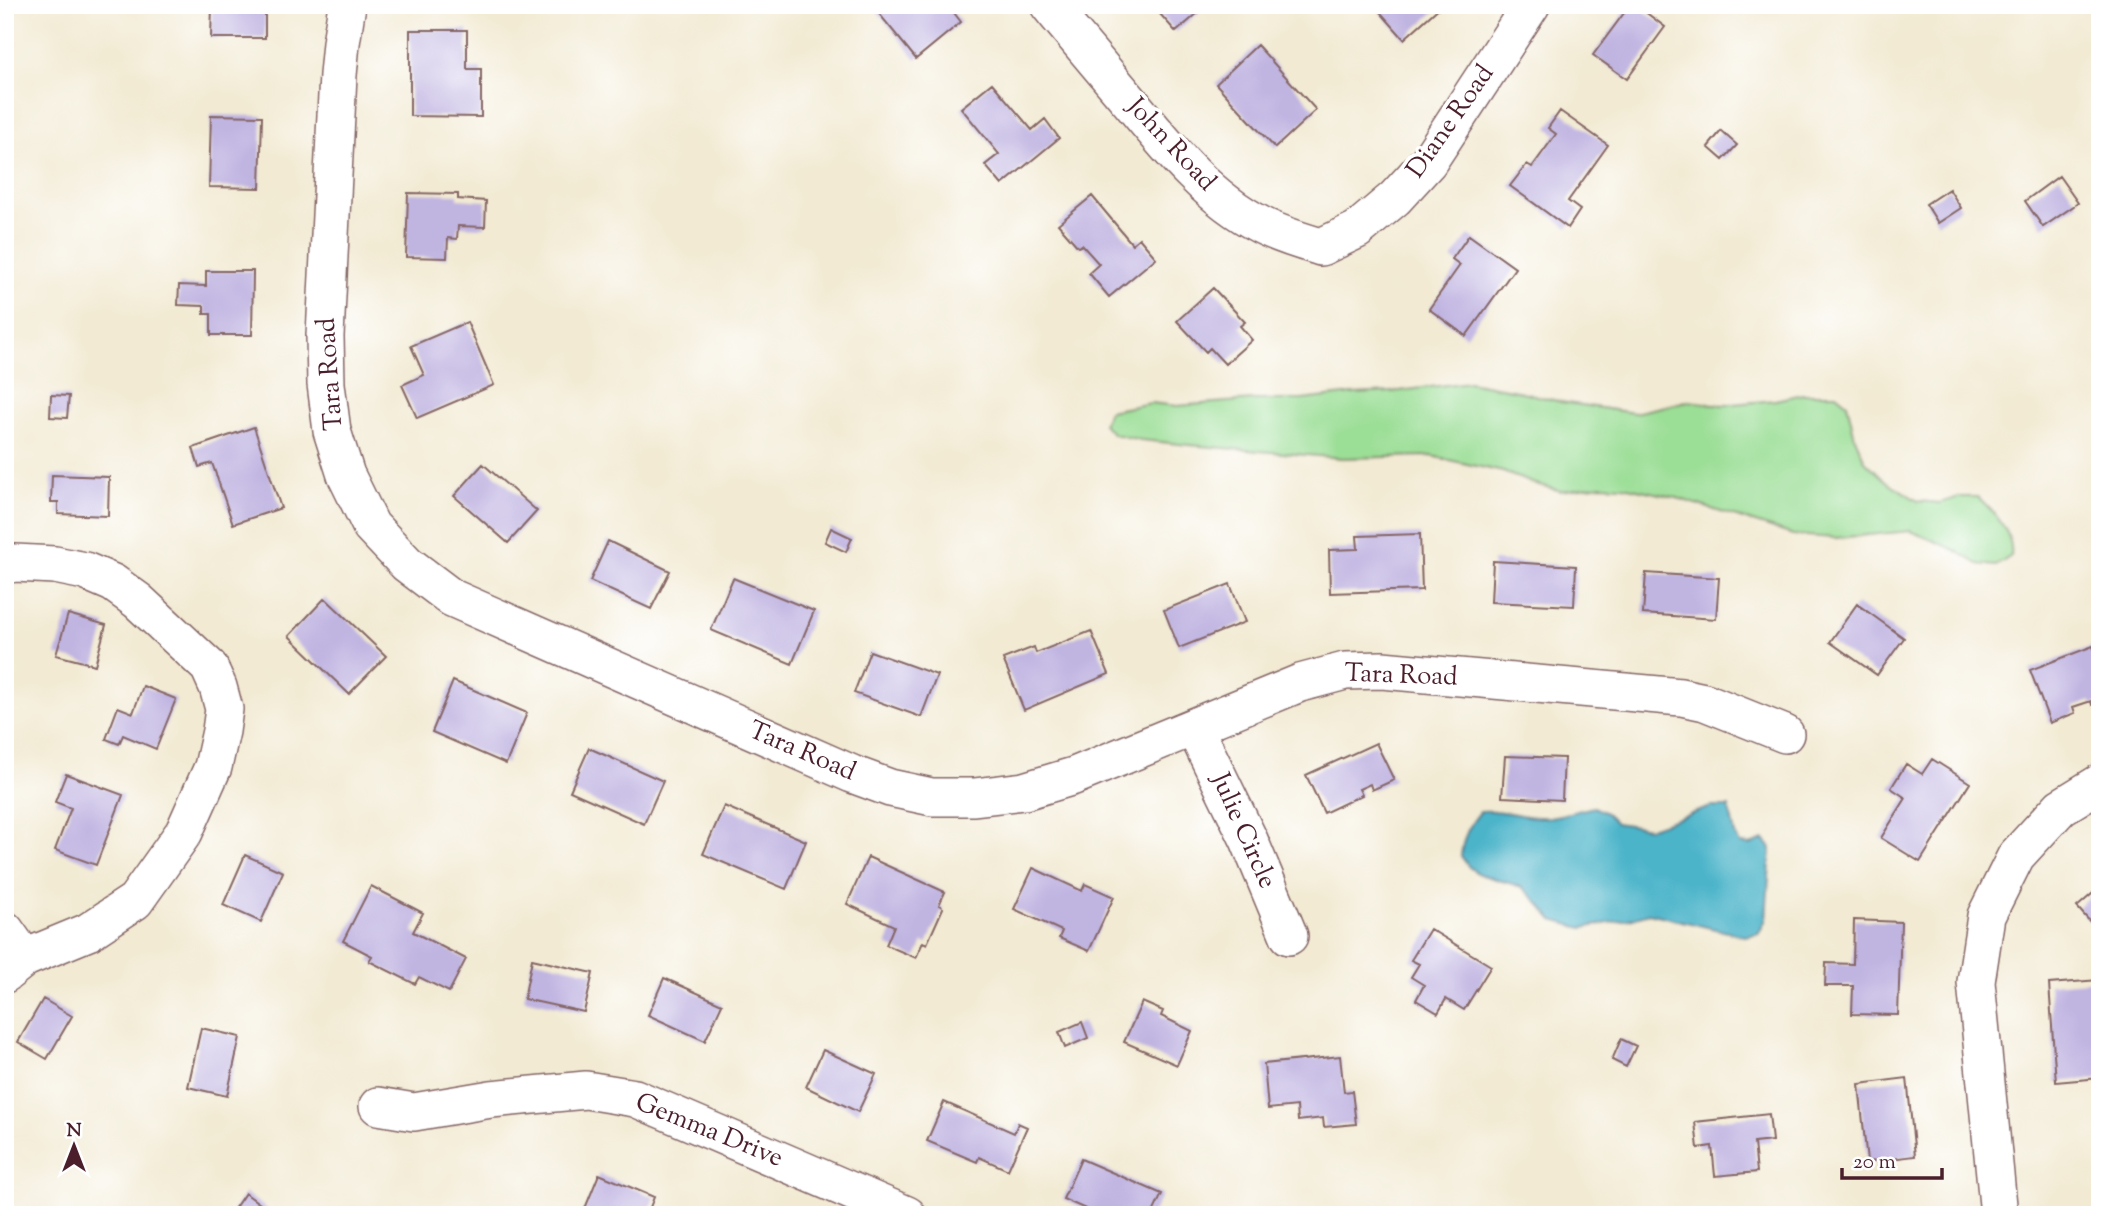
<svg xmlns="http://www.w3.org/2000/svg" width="2105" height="1220" viewBox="0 0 2105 1220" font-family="'Sorts Mill Goudy',serif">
	<rect width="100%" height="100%" fill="#fff"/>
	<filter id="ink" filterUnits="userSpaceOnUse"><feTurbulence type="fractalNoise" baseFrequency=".0143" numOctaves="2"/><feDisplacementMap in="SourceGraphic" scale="14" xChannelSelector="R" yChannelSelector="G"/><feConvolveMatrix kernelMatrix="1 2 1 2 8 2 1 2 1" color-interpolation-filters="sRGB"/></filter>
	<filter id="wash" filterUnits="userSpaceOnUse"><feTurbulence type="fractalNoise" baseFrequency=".00686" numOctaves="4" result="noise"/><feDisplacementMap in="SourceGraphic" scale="28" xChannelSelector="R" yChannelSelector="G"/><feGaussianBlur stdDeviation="1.57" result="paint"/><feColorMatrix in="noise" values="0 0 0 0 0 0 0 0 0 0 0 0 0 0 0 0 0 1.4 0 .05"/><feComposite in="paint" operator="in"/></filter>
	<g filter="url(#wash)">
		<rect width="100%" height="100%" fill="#f2ead3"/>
		<path fill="#9bde96" stroke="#727e60" stroke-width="2" d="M1469 382 1522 392 1561 402 1634 413 1688 401 1723 405 1775 400 1803 394H1836L1847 403 1855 438 1865 461 1885 480 1918 501 1940 503 1959 497H1978C1994 512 2014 533 2011 556L1996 566 1978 564 1953 549 1911 531 1835 538 1793 535 1674 497 1623 486 1601 485 1561 491 1532 483 1503 472 1431 456 1342 458 1189 445 1141 440 1114 434 1103 424 1109 411 1151 403 1177 406 1253 400H1302L1353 394 1392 392Z"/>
		<path fill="#4bb4c9" stroke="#4a6a7a" stroke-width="2" d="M1594 807 1606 813 1616 823 1650 828 1711 807H1729L1735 835 1740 844 1750 845 1764 840 1771 848 1766 919 1759 933 1744 936 1649 913 1629 919 1583 928 1567 924 1553 920 1538 902 1522 887 1479 874 1469 867 1461 856C1463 837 1469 825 1481 811 1504 809 1526 819 1549 817 1564 815 1579 810 1594 807Z"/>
		<g id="blocks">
			<path fill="#c0b4e1" d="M212 5H265V38H211Z
				M872 5H927L932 12 940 5H948L961 22 916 59Z
				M1152 5H1207L1176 32Z
				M1374 5H1442L1404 39Z
				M1630 5H1636L1665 27 1627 79 1593 55Z
				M410 30H467V69H481V117L410 116Z
				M1257 45 1316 110 1275 148 1216 84Z
				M992 83 1032 130 1045 119 1059 138 1002 185 985 165 999 154 961 108Z
				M1560 111 1608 145 1568 201 1580 210 1568 228 1510 186 1527 164 1532 167 1556 134 1548 128Z
				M211 115 262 116 260 188 209 187Z
				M1721 131 1737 145 1723 160 1708 147Z
				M2059 176 2078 203 2043 227 2025 201Z
				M1949 189 1961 208 1938 223 1926 204Z
				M408 193 458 194V199L486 201 485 227 458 226 457 239 448 238 447 258 406 257Z
				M1092 196 1132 244 1139 238 1156 258 1109 297 1089 273 1099 264 1082 245 1078 247 1058 224Z
				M1469 235 1515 268 1466 336 1429 309 1460 265 1452 259Z
				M206 271H253L252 335H211V314H204V306L178 305 179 285 206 286Z
				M1213 288 1245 322 1240 326 1252 340 1225 364 1210 348 1206 352 1177 321Z
				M467 322 494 385 417 418 402 385 424 375 411 346Z
				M51 395 69 396 67 418 50 417Z
				M254 427 281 508 233 524 212 463 199 467 193 448Z
				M483 464 537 511 508 543 454 496Z
				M52 475 109 477 108 516 58 514V502H51Z
				M831 528 852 538 846 552 825 542Z
				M1420 534 1422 590 1330 593 1329 550 1358 549 1357 536Z
				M608 541 670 571 651 609 590 581Z
				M1493 561 1576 566 1574 606 1491 602Z
				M1646 573 1719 578 1716 619 1643 614Z
				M733 578 814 611 792 664 711 630Z
				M1230 584 1245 622 1179 648 1164 610Z
				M325 598 386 656 349 694 289 636Z
				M1857 604 1904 638 1877 675 1830 642Z
				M68 614 106 625 95 665 56 655Z
				M1091 631 1109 674 1024 710 1003 659 1034 647 1036 653Z
				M2093 646 2100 663V702L2092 705 2091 701 2073 707 2075 713 2050 723 2030 670Z
				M870 651 937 675 921 717 854 693Z
				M453 681 527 713 506 764 432 732Z
				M143 686 176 699 156 749 123 735 119 744 106 739 118 707 133 713Z
				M1376 743 1394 780 1372 790 1370 784 1359 789 1362 795 1324 813 1306 775Z
				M589 748 663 781 644 824 570 791Z
				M1505 756 1564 758 1562 800 1502 797Z
				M1932 759 1970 783 1920 862 1881 838 1906 798 1891 788 1906 764 1922 774Z
				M66 774 123 795 96 865 55 850 71 808 55 802Z
				M724 806 806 841 786 889 703 854Z
				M245 855 283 872 261 922 223 905Z
				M868 857 945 892 939 905 943 908 927 944 923 942 916 958 886 945 894 926 847 904Z
				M1033 868 1082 891 1085 884 1114 897 1089 951 1059 938 1062 931 1014 909Z
				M371 886 423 913 413 932 466 959 449 992 419 977 415 984 369 961 372 956 343 941Z
				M2100 887V933L2077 907Z
				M1854 920 1901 922 1898 1015 1852 1014 1853 986H1825L1826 963 1853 964Z
				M1430 929 1491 966 1464 1010 1446 999 1438 1013 1416 1000 1424 985 1411 977 1419 964 1411 960Z
				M532 959 593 973 584 1012 524 999Z
				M664 978 722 1004 705 1041 648 1015Z
				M2099 980 2100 1078 2056 1082 2049 984Z
				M43 999 72 1016 47 1059 18 1042Z
				M1142 1002 1163 1011 1161 1016 1192 1031 1177 1065 1124 1042Z
				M1082 1022 1088 1038 1065 1048 1059 1032Z
				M201 1028 240 1037 227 1096 188 1087Z
				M1621 1039 1636 1046 1626 1067 1612 1060Z
				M823 1050 876 1074 858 1112 806 1087Z
				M1340 1056 1344 1092 1352 1091 1356 1124 1324 1127 1323 1118 1298 1121 1297 1106 1268 1109 1264 1064Z
				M1907 1078 1915 1156 1867 1162 1859 1084Z
				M944 1102 1014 1133 1018 1123 1027 1127 1008 1170 979 1157 977 1162 927 1141Z
				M1769 1114 1772 1141 1754 1143 1757 1172 1715 1176 1712 1146 1698 1148 1695 1122Z
				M1081 1159 1162 1194 1152 1215H1099L1063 1199Z
				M599 1174 654 1197 647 1215H593L584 1211Z
				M245 1193 275 1215H230Z"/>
		</g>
	</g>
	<g filter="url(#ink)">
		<use href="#blocks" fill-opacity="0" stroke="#856666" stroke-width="2"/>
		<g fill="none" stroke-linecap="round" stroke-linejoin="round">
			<g stroke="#856666" stroke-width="40">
				<path id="minor" d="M347 5 341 43 338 75 325 336 326 384 332 431 346 475 371 526 407 564 452 598 852 774 890 788 932 797H974L1024 791 1074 776 1300 683 1345 671 1382 670 1681 697 1705 702 1785 734
					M1049 5C1076 38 1104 71 1132 104 1169 149 1208 198 1261 225 1280 235 1301 241 1321 247L1357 230 1395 198 1428 162 1531 5
					M5 565 15 563 55 565 85 571 113 583 138 601 209 667 218 687 224 709 221 731 213 767 184 832 135 901 88 932 25 958 5 974
					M1194 727 1249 840 1289 936
					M5 930 25 958
					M378 1106 414 1112 491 1099 586 1090 635 1098 907 1215
					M1999 1215 1976 982 1986 916 2016 856 2061 807 2100 783"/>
			</g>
			<use href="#minor" stroke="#fff" stroke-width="37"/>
		</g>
	</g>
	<g text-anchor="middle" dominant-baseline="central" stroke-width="7" stroke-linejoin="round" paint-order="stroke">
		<g font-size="26" fill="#4a1f2b" stroke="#fff">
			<text transform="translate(1451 122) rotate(-55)">Diane Road</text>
			<text transform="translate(1171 145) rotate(47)">John Road</text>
			<text transform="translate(331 374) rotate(-94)">Tara Road</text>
			<text transform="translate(1401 676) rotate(2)">Tara Road</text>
			<text transform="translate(802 752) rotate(23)">Tara Road</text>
			<text transform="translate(1243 831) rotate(66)">Julie Circle</text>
			<text transform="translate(709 1131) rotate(22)">Gemma Drive</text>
		</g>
	</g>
	<rect width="2105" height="1220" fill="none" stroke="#fff" stroke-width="28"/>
	<g transform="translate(74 1146)" stroke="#ffffff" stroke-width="5" paint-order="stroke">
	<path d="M0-5L12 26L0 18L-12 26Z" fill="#4a1f2b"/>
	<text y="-10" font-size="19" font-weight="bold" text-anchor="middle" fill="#4a1f2b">N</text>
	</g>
	<path d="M1842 1168v10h100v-10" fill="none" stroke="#4a1f2b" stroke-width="3.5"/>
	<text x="1853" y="1168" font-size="21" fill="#4a1f2b" stroke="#ffffff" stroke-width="5" paint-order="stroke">20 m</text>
</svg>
